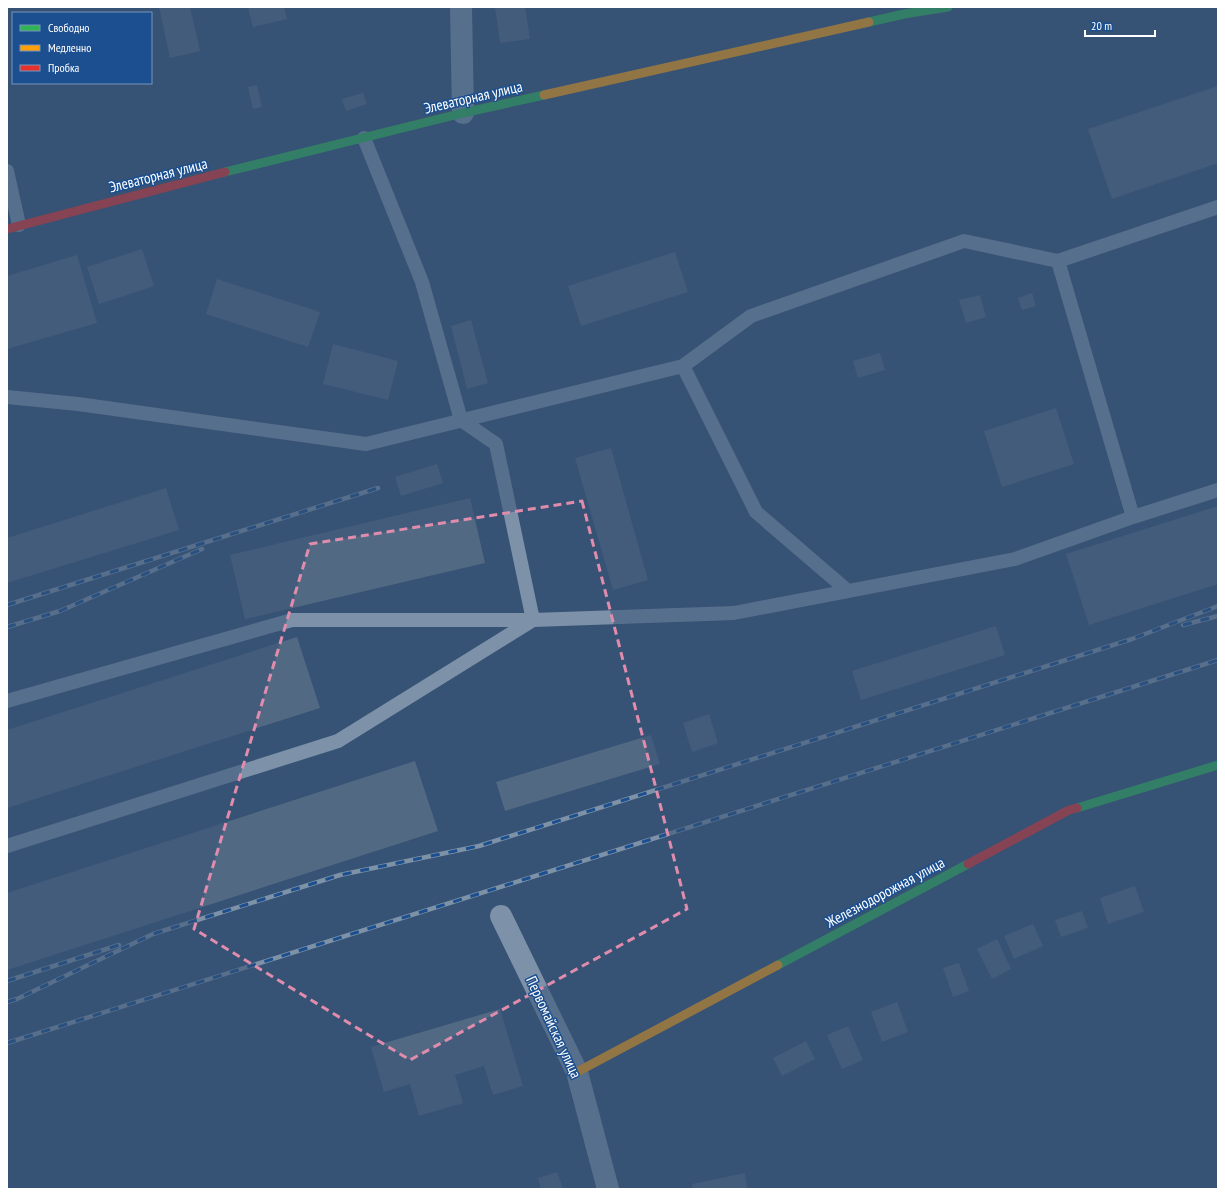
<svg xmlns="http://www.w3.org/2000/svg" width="1225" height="1196" viewBox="0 0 1225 1196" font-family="'PT Sans Narrow',sans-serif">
	<rect width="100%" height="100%" fill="#365274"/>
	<path fill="#526984" d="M159 7H190L200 51 170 58Z
		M248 7H284L287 19 253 27Z
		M495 7H525L530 39 500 43Z
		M257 85 262 107 253 109 248 87Z
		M1218 86V163L1112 199 1088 129Z
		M363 93 367 104 346 111 342 99Z
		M142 249 154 286 99 304 87 267Z
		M675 252 688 292 581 326 568 286Z
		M77 255 97 323 7 349V276Z
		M217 279 320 312 308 347 206 314Z
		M1032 293 1036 306 1022 310 1018 298Z
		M980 295 986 317 966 323 959 300Z
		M471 320 488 383 467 389 451 326Z
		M333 344 398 361 388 400 323 384Z
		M880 353 885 370 858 378 853 361Z
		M1056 408 1074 464 1002 487 984 431Z
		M611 448 648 580 613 590 575 458Z
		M437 464 443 483 401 496 395 477Z
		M166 488 179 530 7 583V538Z
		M470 498 485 563 245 619 230 555Z
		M1218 506V584L1089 625 1066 554Z
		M996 626 1005 655 861 700 852 671Z
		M297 637 320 708 7 808V730Z
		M709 714 718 743 692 752 683 723Z
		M651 735 660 764 505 811 496 782Z
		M415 761 438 831 7 970V893Z
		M1135 886 1144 912 1108 924 1100 898Z
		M1082 911 1088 928 1061 937 1055 920Z
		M1033 924 1043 946 1014 959 1004 936Z
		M997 939 1011 969 992 979 977 949Z
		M959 963 969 991 953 997 943 968Z
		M897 1002 908 1032 882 1042 871 1012Z
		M500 1009 523 1086 493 1095 484 1066 455 1075 463 1103 419 1116 410 1084 384 1092 371 1047Z
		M848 1026 863 1060 842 1069 827 1035Z
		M806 1041 815 1059 782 1076 773 1058Z
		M557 1172 563 1189H541L538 1178Z
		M745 1173 747 1189H693L692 1184Z"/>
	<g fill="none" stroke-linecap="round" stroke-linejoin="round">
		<path stroke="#7d92a8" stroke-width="14" d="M7 171 19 225
			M1058 261 1133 517
			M683 366 756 512 848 591
			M7 397 78 404 366 444 683 366 751 316 964 241 1058 261 1218 207
			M7 701 292 620H533L734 613 1015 559 1133 517 1218 490
			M7 846 338 741 533 620 496 444 461 420 422 282 364 138"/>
		<path stroke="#7d92a8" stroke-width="22" d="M461 7 463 113
			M501 916 577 1072 608 1189"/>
		<path stroke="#30b455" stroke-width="9" d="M869 22 904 14 948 7
			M225 172 463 113 544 95
			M1077 808 1218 765
			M778 965 968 864"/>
		<path stroke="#ff9f0a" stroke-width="9" d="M544 95 869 22
			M577 1072 778 965"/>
		<path stroke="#e5322d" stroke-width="9" d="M7 229 225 172
			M968 864 1069 810 1077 808"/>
		<g stroke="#7e92a7" stroke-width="4.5">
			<path id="rail" d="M7 605 378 488
				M1183 625 1218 616
				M7 627 60 611 202 549
				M7 981 119 945
				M7 1002 17 999 153 934 340 875 479 846 1132 639 1218 606
				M7 1043 1218 660"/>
		</g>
		<use href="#rail" stroke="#1b4f8f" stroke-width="3" stroke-dasharray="9" stroke-linecap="butt"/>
	</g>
	<path d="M0 0H1225V1196H0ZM582 501 687 909 410 1060 194 929 310 544Z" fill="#365274" fill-opacity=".55" fill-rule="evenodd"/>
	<path fill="none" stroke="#e08cad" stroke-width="3" stroke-dasharray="8 5" stroke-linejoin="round" d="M582 501 687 909 410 1060 194 929 310 544Z"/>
	<g text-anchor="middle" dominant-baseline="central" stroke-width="3" stroke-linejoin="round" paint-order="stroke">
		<g font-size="15" fill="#fff" stroke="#1b4f8f">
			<text transform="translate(473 97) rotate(-13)">Элеваторная улица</text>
			<text transform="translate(158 175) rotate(-14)">Элеваторная улица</text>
			<text transform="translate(885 892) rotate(-28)">Железнодорожная улица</text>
			<text transform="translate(554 1027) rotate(65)">Первомайская улица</text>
		</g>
	</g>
	<rect width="1225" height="1196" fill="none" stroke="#ffffff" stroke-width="16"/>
	<rect x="12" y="12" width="140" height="72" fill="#1b4f8f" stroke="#7695bc"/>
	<rect x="20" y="25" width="20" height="6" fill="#30b455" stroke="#7695bc"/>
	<text x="48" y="32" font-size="12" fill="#ffffff">Свободно</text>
	<rect x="20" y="45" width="20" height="6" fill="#ff9f0a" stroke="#7695bc"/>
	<text x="48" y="52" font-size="12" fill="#ffffff">Медленно</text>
	<rect x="20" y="65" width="20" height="6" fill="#e5322d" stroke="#7695bc"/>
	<text x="48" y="72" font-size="12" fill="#ffffff">Пробка</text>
	<path d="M1085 30v6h70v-6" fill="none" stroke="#ffffff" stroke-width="2"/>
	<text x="1091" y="30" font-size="12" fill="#ffffff" stroke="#1b4f8f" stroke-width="3" paint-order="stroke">20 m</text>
</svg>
